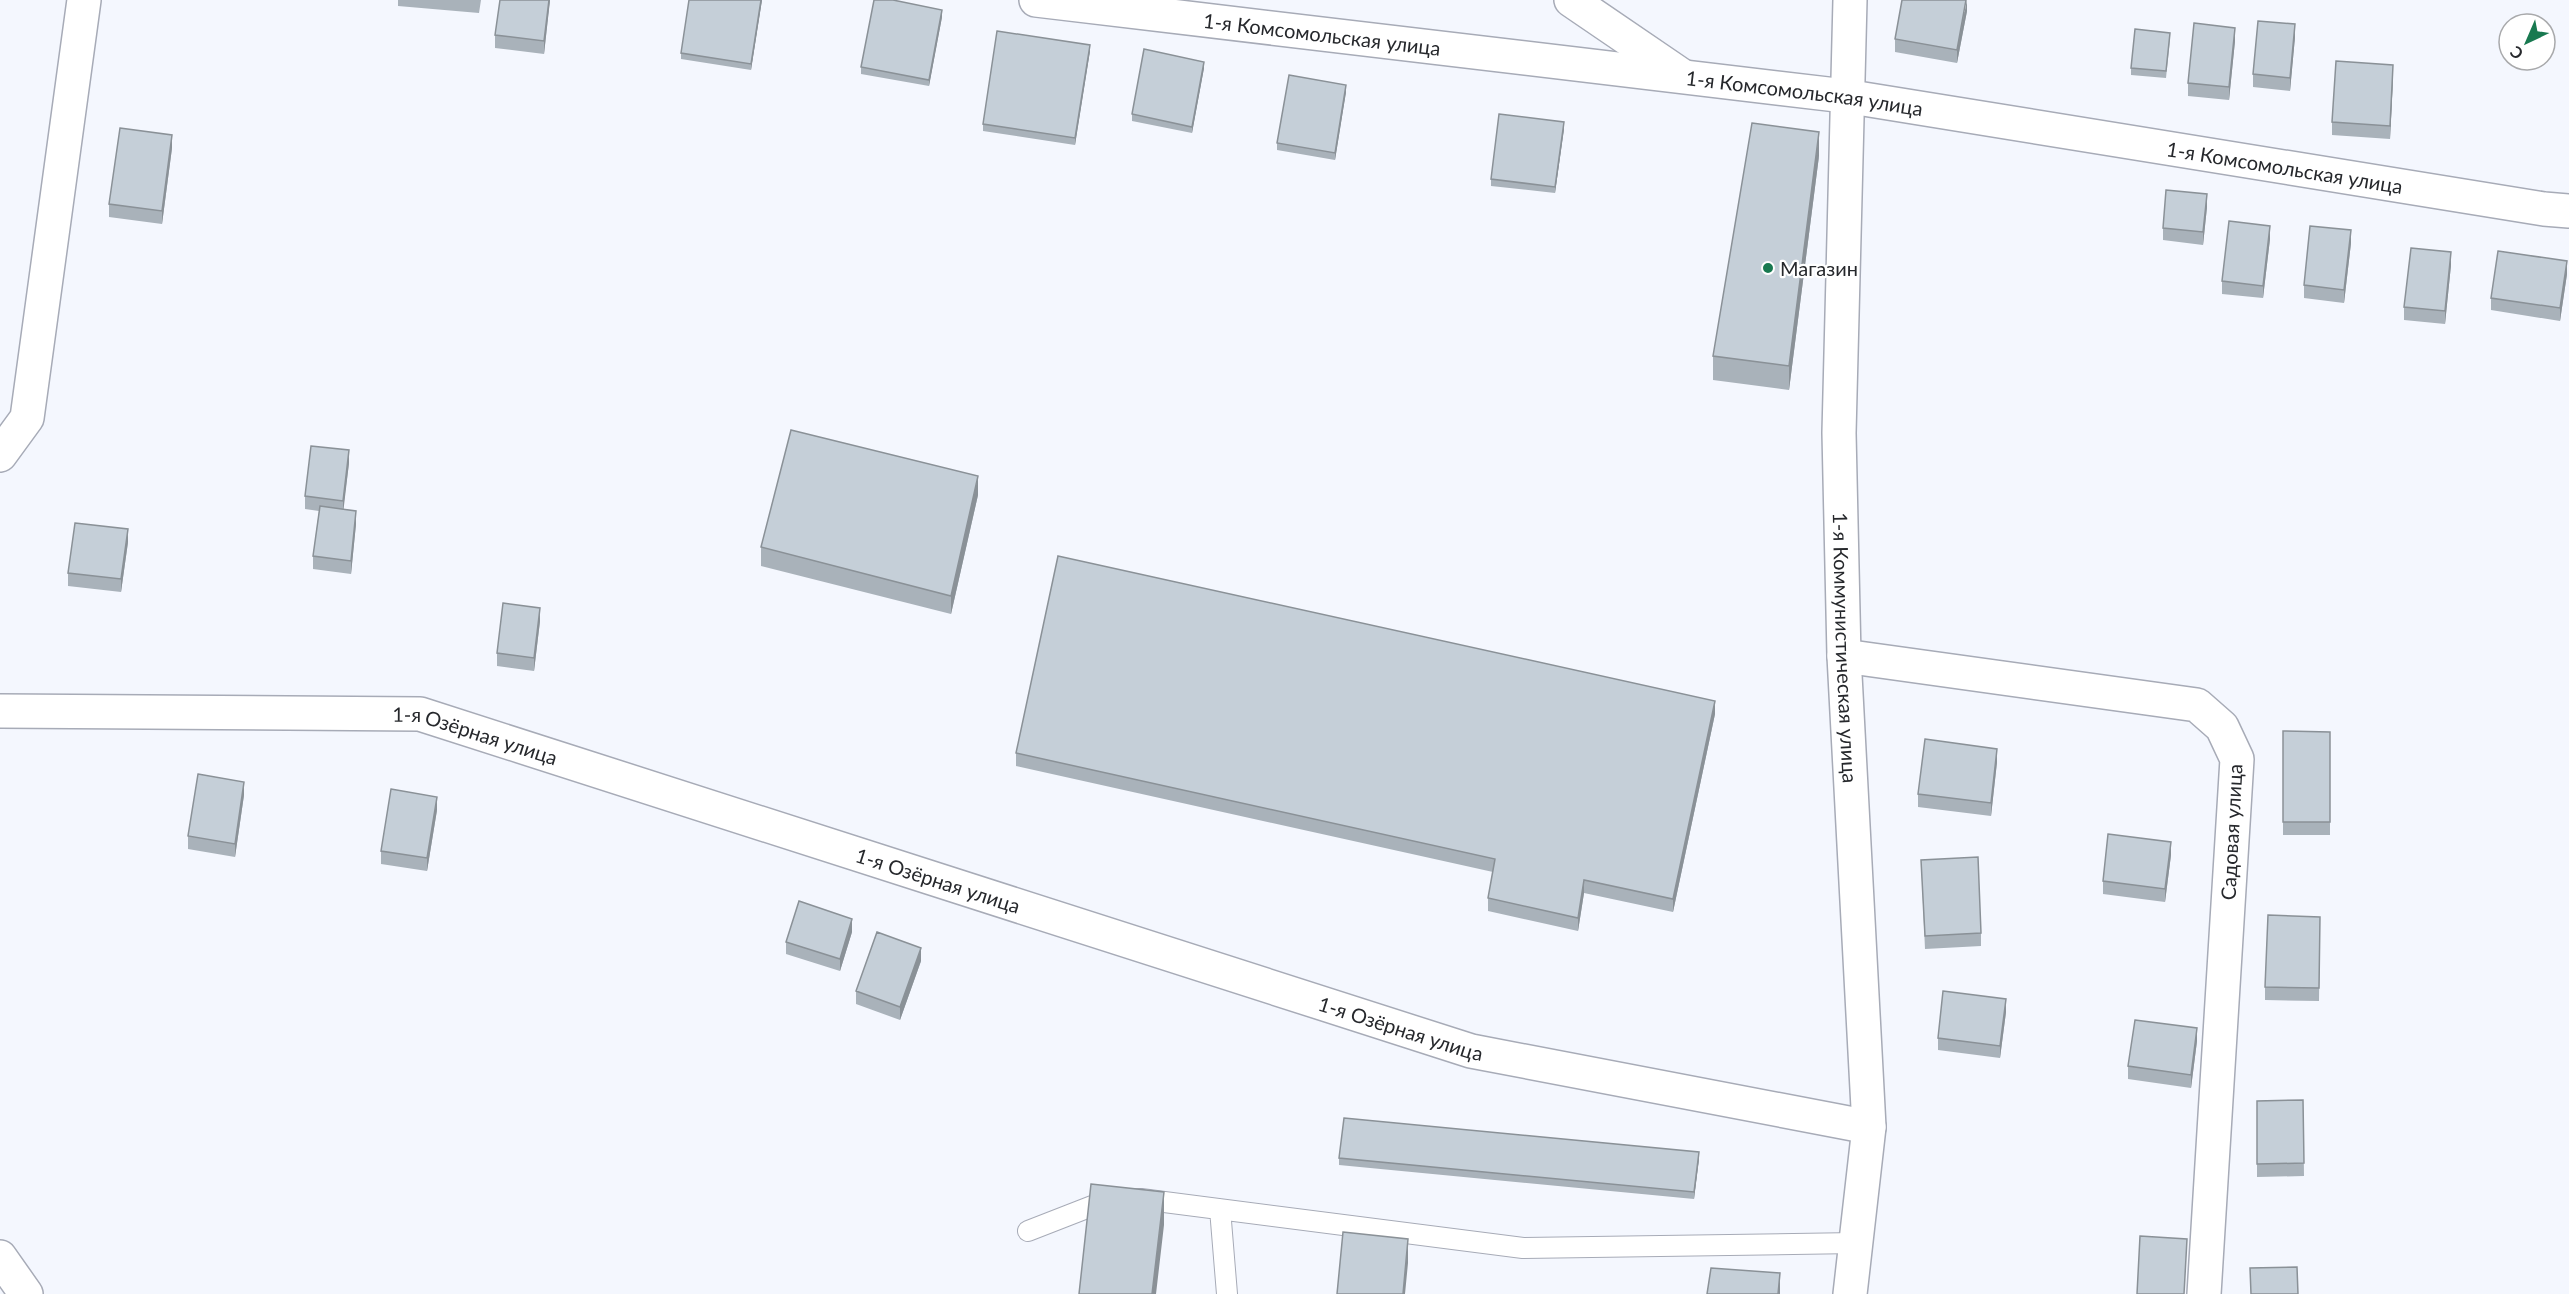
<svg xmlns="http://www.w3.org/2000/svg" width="2569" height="1294" viewBox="0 0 2569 1294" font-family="Lato,sans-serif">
	<rect width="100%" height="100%" fill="#f4f7fe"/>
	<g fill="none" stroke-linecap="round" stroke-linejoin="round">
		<g stroke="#a7abb7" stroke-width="22">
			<path id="lane" d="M1220 1209 1227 1294
				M1028 1231 1105 1201 1141 1199 1523 1248 1856 1243"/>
		</g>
		<g stroke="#a7abb7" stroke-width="36">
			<g id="street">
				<path id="s1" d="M1036 0 1845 96 2544 209 2569 211"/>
				<path d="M1571 0 1681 75"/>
				<path id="s2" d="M1850 0 1839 433 1844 656 1869 1127 1850 1294"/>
				<path d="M0 455 27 418 84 0"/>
				<path d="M1844 656 2197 705 2222 727 2237 759 2204 1294"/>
				<path id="s3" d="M0 711 420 714 1471 1051 1869 1127"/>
				<path d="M0 1257 26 1294"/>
			</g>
		</g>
		<use href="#lane" stroke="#fff" stroke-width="20"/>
		<use href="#street" stroke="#fff" stroke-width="33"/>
	</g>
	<path fill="#a9b2ba" d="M398 0H481L479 13 398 6Z
		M500 0H550L544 54 495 48V35Z
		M762 0 751 70 681 59V53Z
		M1967 11 1957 63 1895 52V39Z
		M942 17 929 86 861 74V67Z
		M2295 37 2290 91 2253 87V74Z
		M2170 39 2166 78 2131 75V68Z
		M2235 41 2229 100 2188 96V83Z
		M1090 51 1075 145 983 131V124Z
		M1204 68 1192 133 1132 121V114Z
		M2393 78 2390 139 2332 135V122Z
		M1346 92 1335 160 1277 150V143Z
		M1564 129 1555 193 1491 186V179Z
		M172 148 162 224 109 217V204Z
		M1819 156 1789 390 1713 380V356Z
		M2207 207 2203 245 2163 240V228Z
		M2270 239 2263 298 2222 294V281Z
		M2351 243 2344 303 2304 298V285Z
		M2451 265 2445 324 2404 320V307Z
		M2567 274 2560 321 2491 310V298Z
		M349 463 343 509 356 524 351 574 313 569V556L319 511 305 509V496Z
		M978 495 951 614 761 566V547Z
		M128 542 121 592 68 586V573Z
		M540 621 534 671 497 666V653Z
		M1715 714 1673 912 1584 893 1578 931 1488 911V898L1493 872 1016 766V753Z
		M2283 731 2330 732V835H2283Z
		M1997 762 1991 816 1918 807V794Z
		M244 795 235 857 188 849V836Z
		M437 810 427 871 381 864V851Z
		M2171 855 2165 902 2103 894V881Z
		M1921 860 1981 933V946L1925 949Z
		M2320 917 2319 1001 2265 1000V987Z
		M852 932 840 971 786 954V942Z
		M921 961 900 1020 856 1004V991Z
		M2006 1012 2000 1058 1938 1050V1038Z
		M2197 1041 2191 1088 2128 1079V1066Z
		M2303 1100 2304 1176 2257 1177V1101Z
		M1339 1158 1699 1159 1694 1199 1339 1165Z"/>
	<path fill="#8a9197" d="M549 0H550L544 54V41Z
		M761 0H762L751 70V64Z
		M1967 0V11L1957 63V50Z
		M942 10V17L929 86V80Z
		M2295 24V37L2290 91V78Z
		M2235 28V41L2229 100V87Z
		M1090 45V51L1075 145V138Z
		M1204 62V68L1192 133V127Z
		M2393 65V78L2390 139V126Z
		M1346 85V92L1335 160V153Z
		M1564 122V129L1555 193V187Z
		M1819 132V156L1789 390V366Z
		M172 135V148L162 224V211Z
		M2207 194V207L2203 245V232Z
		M2270 226V239L2263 298V286Z
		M2351 230V243L2344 303V290Z
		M2451 252V265L2445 324V311Z
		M2567 261V274L2560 321V308Z
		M349 450V463L343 514V501Z
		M978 476V495L951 614V596Z
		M356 511V524L351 574V561Z
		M128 529V542L121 592V579Z
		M540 608V621L534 671V658Z
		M1715 701V714L1673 912V899Z
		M1997 749V762L1991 816V803Z
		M244 782V795L235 857V844Z
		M437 797V810L427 871V858Z
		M2171 842V855L2165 902V889Z
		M1584 880V893L1578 931V918Z
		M852 919V932L840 971V959Z
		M921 948V961L900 1020V1007Z
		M2006 999V1012L2000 1058V1046Z
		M2197 1028V1041L2191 1088V1075Z
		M1699 1152V1159L1694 1199V1192Z
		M1164 1192V1225L1156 1294H1152Z
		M1408 1239V1263L1405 1294H1403Z
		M1780 1273V1294H1778Z"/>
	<path fill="#c5cfd8" stroke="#8a9197" stroke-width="1.5" d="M500 0H549L544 41 495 35Z
		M689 0H761L751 64 681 53Z
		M874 0H893L942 10 929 80 861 67Z
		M1902 0H1966L1957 50 1895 39Z
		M2258 21 2295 24 2290 78 2253 74Z
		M2194 23 2235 28 2229 87 2188 83Z
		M2135 29 2170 33 2166 71 2131 68Z
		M997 31 1090 45 1075 138 983 124Z
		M1144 49 1204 62 1192 127 1132 114Z
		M2336 61 2393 65 2390 126 2332 122Z
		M1289 75 1346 85 1335 153 1277 143Z
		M1499 114 1564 122 1555 187 1491 179Z
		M1752 123 1819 132 1789 366 1713 356Z
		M120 128 172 135 162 211 109 204Z
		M2166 190 2207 194 2203 232 2163 228Z
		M2229 221 2270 226 2263 286 2222 281Z
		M2310 226 2351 230 2344 290 2304 285Z
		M2411 248 2451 252 2445 311 2404 307Z
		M2498 251 2567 261 2560 308 2491 298Z
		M791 430 978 476 951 596 761 547Z
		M311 446 349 450 343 501 305 496Z
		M320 506 356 511 351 561 313 556Z
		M75 523 128 529 121 579 68 573Z
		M1058 556 1715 701 1673 899 1584 880 1578 918 1488 898 1495 859 1016 753Z
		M503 603 540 608 534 658 497 653Z
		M2283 731 2330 732V822H2283Z
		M1925 739 1997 749 1991 803 1918 794Z
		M198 774 244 782 235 844 188 836Z
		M391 789 437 797 427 858 381 851Z
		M2108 834 2171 842 2165 889 2103 881Z
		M1978 857 1981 933 1925 936 1921 860Z
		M799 901 852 919 840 959 786 942Z
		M2268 915 2320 917 2319 988 2265 987Z
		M877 932 921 948 900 1007 856 991Z
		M1943 991 2006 999 2000 1046 1938 1038Z
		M2135 1020 2197 1028 2191 1075 2128 1066Z
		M2303 1100 2304 1163 2257 1164V1101Z
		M1344 1118 1699 1152 1694 1192 1339 1158Z
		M1091 1184 1164 1192 1152 1294H1079Z
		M1343 1232 1408 1239 1403 1294H1337Z
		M2140 1236 2187 1239 2184 1294H2137Z
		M2297 1267 2298 1294H2251L2250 1268Z
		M1711 1268 1780 1273 1778 1294H1707Z"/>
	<circle fill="#187950" stroke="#fff" stroke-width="2" cx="1768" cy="268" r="6"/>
	<g text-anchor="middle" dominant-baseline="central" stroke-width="4.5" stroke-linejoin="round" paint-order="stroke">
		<g font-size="20" fill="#26282c" stroke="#fff">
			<text stroke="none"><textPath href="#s1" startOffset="288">1-я Комсомольская улица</textPath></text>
			<text stroke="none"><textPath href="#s1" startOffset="774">1-я Комсомольская улица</textPath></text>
			<text stroke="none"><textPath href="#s1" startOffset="1260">1-я Комсомольская улица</textPath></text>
			<text stroke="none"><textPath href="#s2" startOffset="648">1-я Коммунистическая улица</textPath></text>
			<text stroke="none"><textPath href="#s3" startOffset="478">1-я Озёрная улица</textPath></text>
			<text transform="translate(2231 832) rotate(-87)">Садовая улица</text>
			<text stroke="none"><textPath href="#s3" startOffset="964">1-я Озёрная улица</textPath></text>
			<text stroke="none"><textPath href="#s3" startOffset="1450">1-я Озёрная улица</textPath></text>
		</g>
		<g font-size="20" fill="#26282c" stroke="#fff" text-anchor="start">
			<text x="1780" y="268">Магазин</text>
		</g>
	</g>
	<g transform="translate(2527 42) rotate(224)"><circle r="28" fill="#ffffff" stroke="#a8a9ab" stroke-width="1.5"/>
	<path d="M0-4.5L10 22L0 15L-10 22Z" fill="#187950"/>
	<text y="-9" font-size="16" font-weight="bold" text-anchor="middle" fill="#26282c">С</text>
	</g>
</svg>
